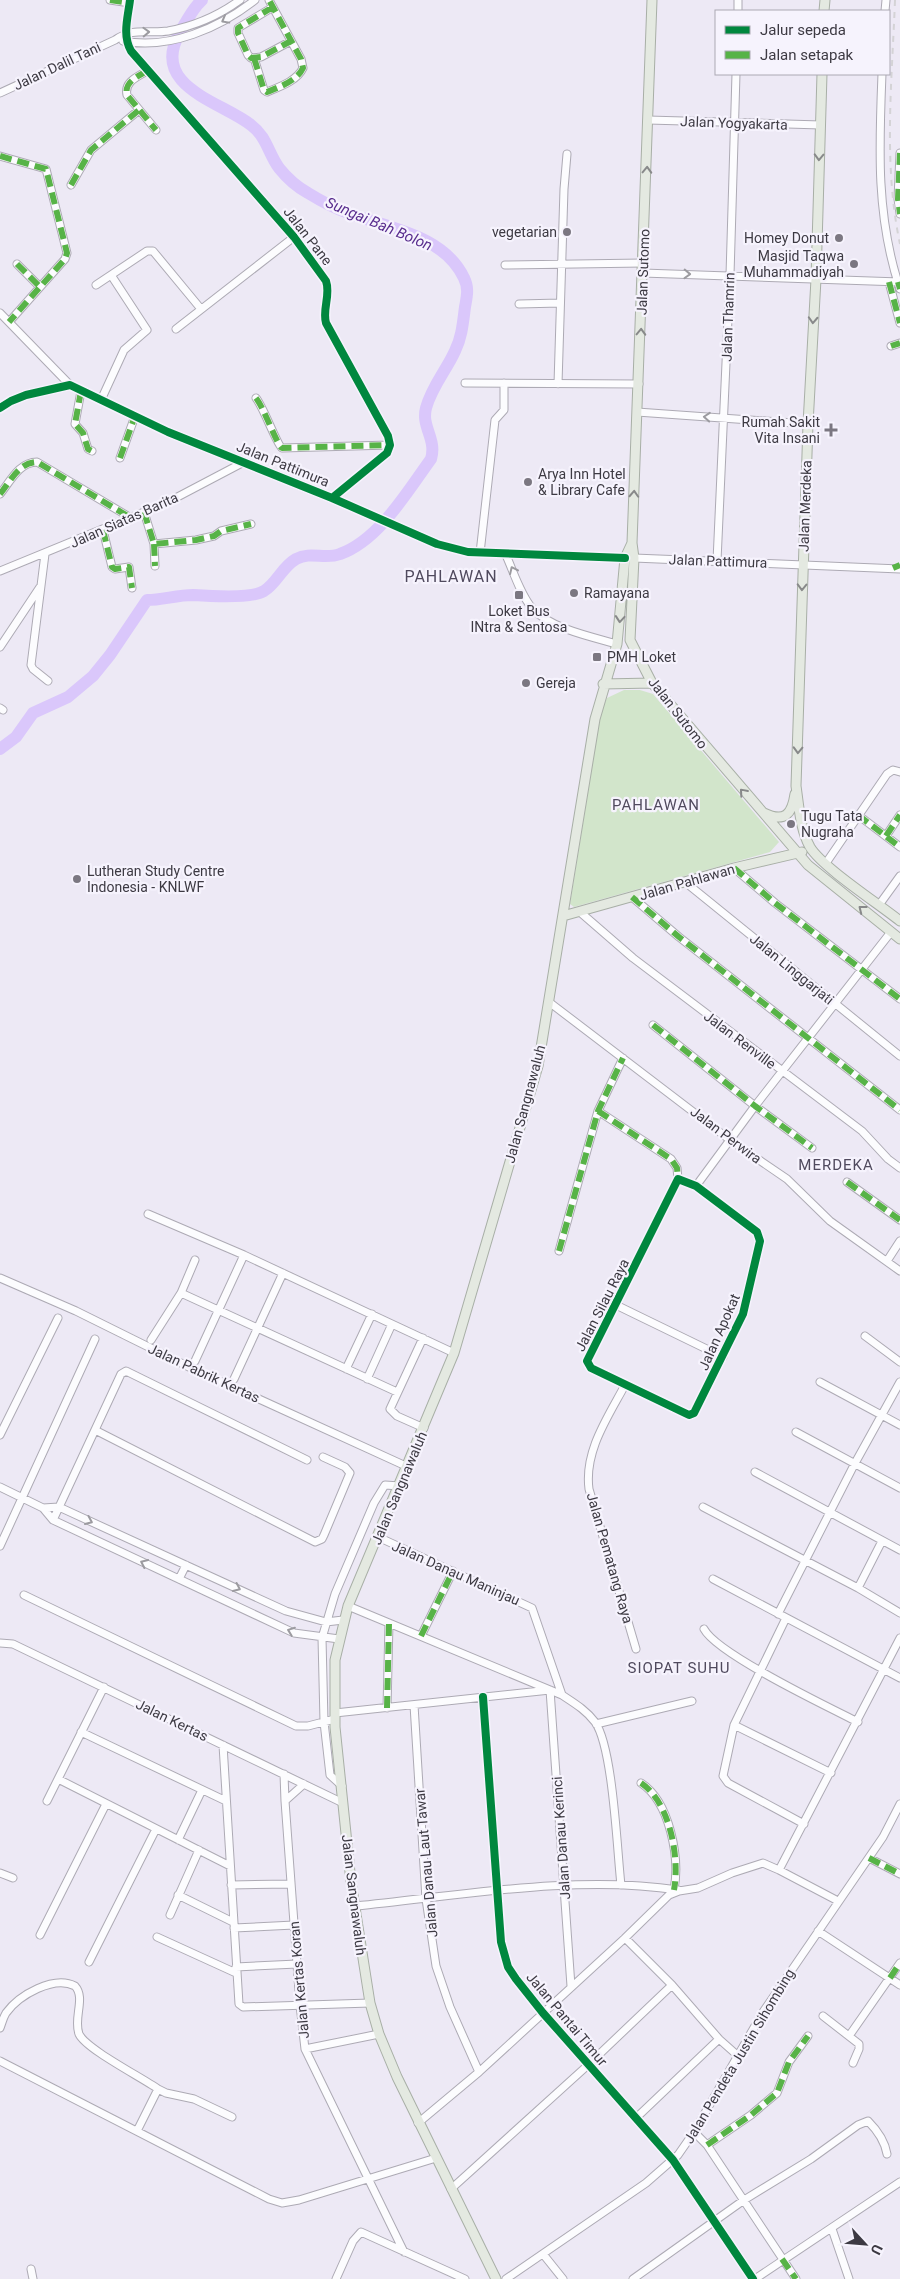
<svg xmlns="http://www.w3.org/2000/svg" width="900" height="2279" viewBox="0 0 900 2279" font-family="Roboto,sans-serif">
	<rect width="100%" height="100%" fill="#ede9f5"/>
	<path fill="#d2e5cb" d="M624 690H640L653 694 779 842 770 852 574 907 570 904 601 712 607 698Z"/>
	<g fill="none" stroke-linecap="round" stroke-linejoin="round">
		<path stroke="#dac7fb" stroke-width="12" d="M0 749 16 737 33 713 68 697 93 676 110 655 147 600C162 600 177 595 193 595 208 596 252 599 264 591 277 583 282 567 296 559 311 551 325 560 340 554 379 540 407 492 431 459 437 439 421 427 426 408 432 386 446 371 455 351 462 337 463 322 465 307 467 296 469 288 464 278 444 235 388 228 348 213 334 208 321 201 308 193 297 187 287 178 279 168 268 153 267 137 251 125 222 102 150 87 179 34 186 22 192 9 202 0"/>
		<g stroke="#adaab4" stroke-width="9">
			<path id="minor" d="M110 0 130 3
				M130 0C128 17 122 35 131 51L294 237 326 281C331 295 322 309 326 323L388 436 390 445 387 453 332 498
				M273 7 238 28V33L248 55 251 58 261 57 291 41
				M738 11V0
				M885 11 886 0
				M123 41C170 50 219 28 255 0
				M254 58 264 90 267 92C279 87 297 81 303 68L301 59 269 0
				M147 71C137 77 124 82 127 95L156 130
				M882 74C879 148 876 217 900 289
				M0 93 115 40C133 27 148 34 168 31 195 26 218 16 240 0
				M648 120 821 125
				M900 153 898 199 900 214
				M0 156 46 169 67 253 65 259 9 322
				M71 185 91 150 139 110
				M17 264 40 287
				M505 265 643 263
				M643 273 900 282
				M889 282 900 323
				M96 285 147 251H153L201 309
				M519 304 560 303
				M0 313 70 385
				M176 329 294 237
				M891 346 900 343
				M465 383 639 384
				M558 384 564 189 567 154
				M81 391 75 424 83 433 88 449 92 451
				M256 398C264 408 277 445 282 448L390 445
				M101 400 124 350 147 330 111 275
				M0 408 11 401 26 395 70 385 168 432 332 498 437 544 468 552 625 558
				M637 412 808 424
				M120 458 135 416
				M0 494C10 482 19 462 37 462L131 518
				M144 512 154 544 196 540 214 536 221 531 251 524
				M103 530 112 567 115 569 129 567 132 588
				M154 544 155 566
				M480 553 495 420 504 410V383
				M505 553C513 570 520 594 532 608 549 628 592 637 617 644
				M45 554 31 665 33 669 48 681
				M634 558 900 569
				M717 561 730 275 736 74
				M0 571 166 503 244 462
				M0 647 40 587
				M0 708 3 710
				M858 815 900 847
				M886 836 900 815
				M826 863 887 774 893 770 900 772
				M734 868 775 903 900 999
				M685 882 900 1056
				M632 897 679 937 900 1110
				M879 905 900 876
				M580 912 633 958 862 1131 888 1159 900 1168
				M549 1002 730 1140 787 1179 830 1221 900 1271
				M653 1025 755 1106 812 1148
				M598 1111 671 1159 677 1168 678 1179
				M678 1179 696 1186 757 1232 760 1241 743 1314 694 1413 689 1415 591 1368 587 1361Z
				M847 1182 900 1220
				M696 1186 755 1106 891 932
				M148 1214 244 1255 454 1353
				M559 1251 598 1111 623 1058
				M887 1261 900 1241
				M0 1278 76 1311 191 1368 408 1467
				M181 1293 195 1260
				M616 1305 723 1357
				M865 1336 900 1362
				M423 1338 390 1409 397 1416 424 1428
				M151 1340 181 1293 397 1392
				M195 1361 244 1255
				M346 1369 372 1314
				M234 1379 283 1273
				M367 1379 392 1324
				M820 1382 900 1425
				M625 1385C608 1417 584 1451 589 1489L636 1649
				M95 1430 315 1542 322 1539 324 1535 350 1473 345 1467 323 1457
				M796 1432 900 1488
				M0 1435 58 1318
				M755 1472 900 1550
				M0 1487 43 1508 53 1520 294 1633 339 1639
				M703 1507 858 1588 900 1613
				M43 1508 59 1507 286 1611 326 1622 343 1620
				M53 1520 121 1374 126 1371 307 1460
				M378 1537 532 1608 562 1695
				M0 1546 95 1339
				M179 1579 186 1565
				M713 1579 900 1678
				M858 1588 882 1541
				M24 1595 296 1726H308L335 1719
				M348 1606 562 1695C574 1703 586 1710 595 1722 613 1747 617 1850 621 1885
				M778 1614 854 1465 900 1382
				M786 1618 734 1725 723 1776 728 1783 804 1824
				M704 1629C717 1654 828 1707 858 1722
				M421 1636 453 1571
				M0 1643 13 1644 343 1803
				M483 1697 501 1942 508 1967 516 1979 543 2013 673 2160 753 2279
				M414 1705 426 1899 436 1966 450 2007 479 2072
				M387 1708 389 1623
				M335 1713 550 1690 571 1986
				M596 1724 692 1701
				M734 1725 831 1773
				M81 1732 226 1801
				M223 1745 239 2004 243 2007 370 2003
				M284 1774 285 1801
				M58 1779 230 1866
				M641 1783C670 1802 680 1858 674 1890
				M304 1784 285 1801 300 2005 305 2049 404 2252
				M342 1786 330 1775 324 1722 322 1638 335 1594 374 1503 385 1485 400 1486
				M47 1801 104 1687
				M178 1840 202 1790
				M869 1858 900 1874
				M779 1870 900 1638
				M0 1873 13 1878
				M231 1885 291 1884
				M178 1895 233 1922
				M356 1906C458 1896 577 1874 678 1890
				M170 1915 199 1850
				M234 1928 294 1925
				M818 1931 900 1985
				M40 1935 106 1804
				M157 1937 236 1973
				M625 1938 672 1985 719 2039 737 2055
				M89 1962 156 1829
				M236 1967 297 1964
				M823 2016 859 2044V2049L853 2063
				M0 2028C2 2023 3 2018 6 2013 19 1995 54 1975 75 1986 86 1998 73 2018 79 2034 86 2049 141 2077 158 2089L137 2131
				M849 2036 900 1963
				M305 2049 379 2034
				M0 2061 269 2199 282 2203 299 2200 436 2158
				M158 2089 166 2093 194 2099 232 2117
				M636 2118 719 2039
				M418 2123 479 2072 625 1938 669 1895 679 1891 698 1888 732 1873 763 1863 779 1870 838 1901
				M694 2132 707 2145 796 2279
				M707 2145 751 2115 777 2093 789 2062 808 2036
				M451 2189 588 2065 672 1985
				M832 2229 849 2279
				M543 2254 563 2279
				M31 2269 33 2279
				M336 2279 353 2241 361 2232 465 2279
				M506 2279 646 2183 678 2155 694 2132 763 2012 883 1837 900 1804
				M633 2279 744 2200 811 2159 858 2125 868 2121C877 2130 885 2142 887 2154
				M755 2279 900 2182"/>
		</g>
		<g stroke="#a8afa6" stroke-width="11">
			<path id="major" d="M652 0 632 543 634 558 630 640 652 683 808 865 900 939
				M824 11 825 0
				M822 74 816 279 808 424 796 786C799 806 800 829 810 847 822 867 879 904 900 921
				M603 684 652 683
				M764 813C785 823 792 814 795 794
				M563 916 734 868 802 852
				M496 2279 397 2077 379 2034 370 2003 351 1882 335 1727V1660L348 1606 454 1353 538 1066 595 719 617 644 625 558 632 543"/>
		</g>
		<use href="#minor" stroke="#fcfcfe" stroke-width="7"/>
		<use href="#major" stroke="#e4e9e1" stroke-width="9"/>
		<path stroke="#d4d3d6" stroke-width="2" stroke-dasharray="6 6" stroke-linecap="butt" d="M895 0C892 81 883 164 900 244"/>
		<path stroke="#57b347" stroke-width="6" stroke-dasharray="12 6" stroke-linecap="butt" d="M110 0 130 3
			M273 7 238 28V33L248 55 251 58 261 57 291 41
			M254 58 264 90 267 92C279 87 297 81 303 68L301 59 269 0
			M147 71C137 77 124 82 127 95L156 130
			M900 153 898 199 900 214
			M0 156 46 169 67 253 65 259 9 322
			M71 185 91 150 139 110
			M17 264 40 287
			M889 282 900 323
			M898 282 900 289
			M891 346 900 343
			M81 391 75 424 83 433 88 449 92 451
			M256 398C264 408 277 445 282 448L390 445
			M120 458 135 416
			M0 494C10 482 19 462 37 462L131 518
			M144 512 154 544 196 540 214 536 221 531 251 524
			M103 530 112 567 115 569 129 567 132 588
			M154 544 155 566
			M893 568 900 565
			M858 815 900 847
			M886 836 900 815
			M734 868 775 903 900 999
			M632 897 679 937 900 1110
			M653 1025 755 1106 812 1148
			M598 1111 671 1159 677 1168 678 1179
			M847 1182 900 1220
			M559 1251 598 1111 623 1058
			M421 1636 453 1571
			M387 1708 389 1623
			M641 1783C670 1802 680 1858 674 1890
			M869 1858 900 1874
			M890 1978 900 1963
			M707 2145 751 2115 777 2093 789 2062 808 2036
			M782 2259 796 2279"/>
		<g stroke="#f6f3fd" stroke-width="11">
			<path id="cycleway" d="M130 0C128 17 122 35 131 51L294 237 326 281C331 295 322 309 326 323L388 436 390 445 387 453 332 498
				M0 408 11 401 26 395 70 385 168 432 332 498 437 544 468 552 625 558
				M678 1179 696 1186 757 1232 760 1241 743 1314 694 1413 689 1415 591 1368 587 1361Z
				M483 1697 501 1942 508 1967 516 1979 543 2013 673 2160 753 2279"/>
		</g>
		<use href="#cycleway" stroke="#00873e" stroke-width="8"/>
	</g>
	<defs><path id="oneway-chevron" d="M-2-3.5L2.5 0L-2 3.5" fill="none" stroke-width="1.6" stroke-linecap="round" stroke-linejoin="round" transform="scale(1.25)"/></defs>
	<g stroke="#9c9ba0">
		<use href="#oneway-chevron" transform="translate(225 20) rotate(151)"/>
		<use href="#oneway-chevron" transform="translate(146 32) rotate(-2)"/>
		<use href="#oneway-chevron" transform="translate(687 274) rotate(2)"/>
		<use href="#oneway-chevron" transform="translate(707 417) rotate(-176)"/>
		<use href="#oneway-chevron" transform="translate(513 570) rotate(-115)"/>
		<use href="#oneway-chevron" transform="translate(89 1521) rotate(24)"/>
		<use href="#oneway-chevron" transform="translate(144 1563) rotate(-155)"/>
		<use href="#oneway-chevron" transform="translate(237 1588) rotate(25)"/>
		<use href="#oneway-chevron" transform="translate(291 1631) rotate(-159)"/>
	</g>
	<g stroke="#88898a">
		<use href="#oneway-chevron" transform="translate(819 157) rotate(92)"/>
		<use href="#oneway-chevron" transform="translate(647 170) rotate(-88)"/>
		<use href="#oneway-chevron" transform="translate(813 320) rotate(93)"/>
		<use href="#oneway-chevron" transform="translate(641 332) rotate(-88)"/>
		<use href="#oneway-chevron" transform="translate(634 494) rotate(-87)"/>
		<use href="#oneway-chevron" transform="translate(802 587) rotate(91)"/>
		<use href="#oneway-chevron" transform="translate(620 619) rotate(95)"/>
		<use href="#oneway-chevron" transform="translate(798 750) rotate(92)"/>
		<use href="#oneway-chevron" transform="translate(743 792) rotate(-131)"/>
		<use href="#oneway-chevron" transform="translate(862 909) rotate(-142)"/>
	</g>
	<g fill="#7b7781" stroke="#f6f3fd" stroke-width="2">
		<circle cx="567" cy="232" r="5"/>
		<circle cx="839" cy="238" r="5"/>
		<circle cx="854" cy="264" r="5"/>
		<path d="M828.5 422.5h5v5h5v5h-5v5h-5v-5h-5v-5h5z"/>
		<circle cx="528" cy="482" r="5"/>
		<circle cx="574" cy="593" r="5"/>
		<rect x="514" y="590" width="10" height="10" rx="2.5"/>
		<rect x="592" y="652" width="10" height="10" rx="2.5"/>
		<circle cx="526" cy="683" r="5"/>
		<circle cx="791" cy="824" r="5"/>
		<circle cx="77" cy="879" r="5"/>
	</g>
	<g text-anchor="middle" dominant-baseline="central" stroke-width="4.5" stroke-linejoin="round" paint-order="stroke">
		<g font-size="14" fill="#3d3a43" stroke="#f6f3fd">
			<text transform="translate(57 66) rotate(-25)">Jalan Dalil Tani</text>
			<text transform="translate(734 123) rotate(2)">Jalan Yogyakarta</text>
			<text transform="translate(308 236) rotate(52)">Jalan Pane</text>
			<text transform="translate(643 272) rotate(-88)">Jalan Sutomo</text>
			<text transform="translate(728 317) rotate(-88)">Jalan Thamrin</text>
			<text transform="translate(283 464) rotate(22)">Jalan Pattimura</text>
			<text transform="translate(805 506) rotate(-88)">Jalan Merdeka</text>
			<text transform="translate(124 520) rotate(-24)">Jalan Siatas Barita</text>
			<text transform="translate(718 561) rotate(2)">Jalan Pattimura</text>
			<text transform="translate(678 713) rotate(52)">Jalan Sutomo</text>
			<text transform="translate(687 882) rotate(-16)">Jalan Pahlawan</text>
			<text transform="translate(792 969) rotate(39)">Jalan Linggarjati</text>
			<text transform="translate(740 1040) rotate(37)">Jalan Renville</text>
			<text transform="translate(525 1104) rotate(-75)">Jalan Sangnawaluh</text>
			<text transform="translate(726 1135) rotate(37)">Jalan Perwira</text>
			<text transform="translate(602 1305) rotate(-63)">Jalan Silau Raya</text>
			<text transform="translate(719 1332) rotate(-66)">Jalan Apokat</text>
			<text transform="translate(204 1373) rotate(25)">Jalan Pabrik Kertas</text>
			<text transform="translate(399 1488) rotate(-67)">Jalan Sangnawaluh</text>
			<text transform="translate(610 1558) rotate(74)">Jalan Pematang Raya</text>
			<text transform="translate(456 1573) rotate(24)">Jalan Danau Maninjau</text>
			<text transform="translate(172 1720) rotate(26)">Jalan Kertas</text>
			<text transform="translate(561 1838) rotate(-94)">Jalan Danau Kerinci</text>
			<text transform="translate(426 1863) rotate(-95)">Jalan Danau Laut Tawar</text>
			<text transform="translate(354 1895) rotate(83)">Jalan Sangnawaluh</text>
			<text transform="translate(299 1980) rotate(-95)">Jalan Kertas Koran</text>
			<text transform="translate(567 2019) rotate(50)">Jalan Pantai Timur</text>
			<text transform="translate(739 2056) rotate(-59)">Jalan Pendeta Justin Sihombing</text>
		</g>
		<g font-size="14" fill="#3d3a43" stroke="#f6f3fd" text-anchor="start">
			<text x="557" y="232" text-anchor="end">vegetarian</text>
			<text x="829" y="238" text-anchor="end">Homey Donut</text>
			<text x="844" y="256" text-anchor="end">Masjid Taqwa<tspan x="844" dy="16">Muhammadiyah</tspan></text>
			<text x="820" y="422" text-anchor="end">Rumah Sakit<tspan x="820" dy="16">Vita Insani</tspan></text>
			<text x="538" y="474">Arya Inn Hotel<tspan x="538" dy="16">&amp; Library Cafe</tspan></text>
			<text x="584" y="593">Ramayana</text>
			<text x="519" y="611" text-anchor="middle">Loket Bus<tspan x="519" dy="16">INtra &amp; Sentosa</tspan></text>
			<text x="607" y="657">PMH Loket</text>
			<text x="536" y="683">Gereja</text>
			<text x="801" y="816">Tugu Tata<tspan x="801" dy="16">Nugraha</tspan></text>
			<text x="87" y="871">Lutheran Study Centre<tspan x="87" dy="16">Indonesia - KNLWF</tspan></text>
		</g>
		<g font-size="15" font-style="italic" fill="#592d8e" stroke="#f6f3fd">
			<text transform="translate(379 224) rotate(23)">Sungai Bah Bolon</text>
		</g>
		<g font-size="15" letter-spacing="1" fill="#504a5e" stroke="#f6f3fd">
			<text x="656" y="805">PAHLAWAN</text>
			<text x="836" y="1165">MERDEKA</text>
			<text x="679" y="1668">SIOPAT SUHU</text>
		</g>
		<g font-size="16" letter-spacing="1" fill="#504a5e" stroke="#f6f3fd">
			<text x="451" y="576">PAHLAWAN</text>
		</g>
	</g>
	<rect x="715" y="10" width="175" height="65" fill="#f6f3fd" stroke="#aca9b3"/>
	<rect x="725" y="26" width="25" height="8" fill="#00873e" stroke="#aca9b3"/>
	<text x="760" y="35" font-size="15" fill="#3d3a43">Jalur sepeda</text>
	<rect x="725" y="51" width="25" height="8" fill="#57b347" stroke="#aca9b3"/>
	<text x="760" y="60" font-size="15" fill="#3d3a43">Jalan setapak</text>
	<g transform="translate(865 2244) rotate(116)" stroke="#f6f3fd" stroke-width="4" paint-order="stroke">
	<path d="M0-4L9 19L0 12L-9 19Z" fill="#3d3a43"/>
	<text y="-8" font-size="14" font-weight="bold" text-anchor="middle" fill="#3d3a43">U</text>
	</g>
</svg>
